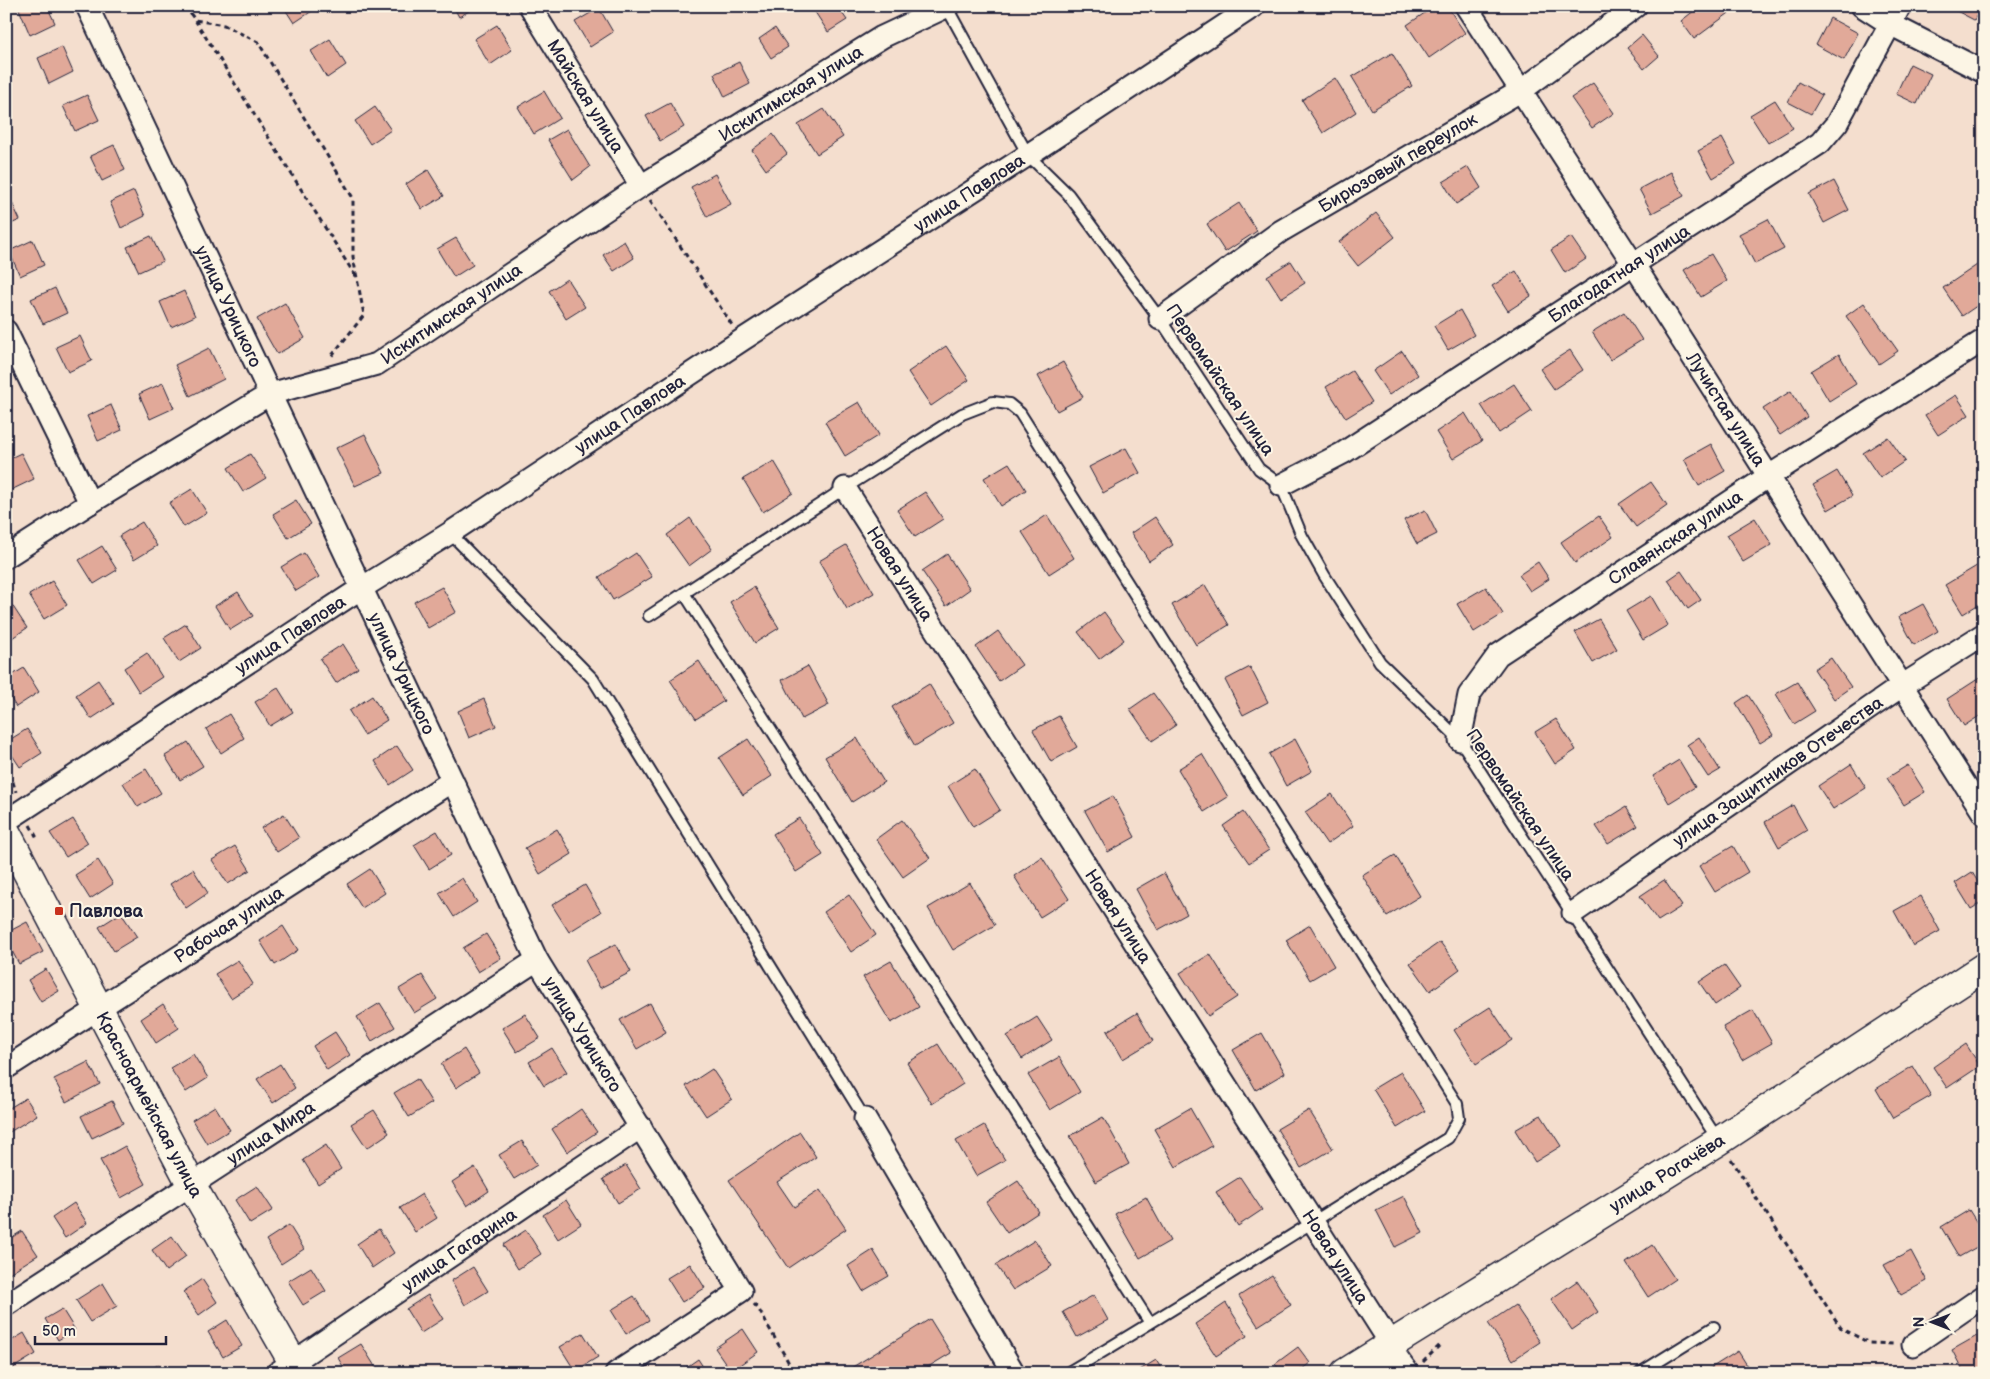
<svg xmlns="http://www.w3.org/2000/svg" width="1990" height="1379" viewBox="0 0 1990 1379" font-family="'Balsamiq Sans',sans-serif">
	<rect width="100%" height="100%" fill="#f4dece"/>
	<filter id="ink" filterUnits="userSpaceOnUse"><feTurbulence type="fractalNoise" baseFrequency=".02" numOctaves="2"/><feDisplacementMap in="SourceGraphic" scale="10" xChannelSelector="R" yChannelSelector="G"/><feConvolveMatrix kernelMatrix="1 2 1 2 8 2 1 2 1" color-interpolation-filters="sRGB"/></filter>
	<g filter="url(#ink)">
		<path fill="#e1a999" stroke="#22223b" d="M25 6H47L55 23 30 35 19 9Z
			M283 6H314L315 9 294 23Z
			M453 6H477L459 17Z
			M816 6H837L847 20 828 32 813 9Z
			M1435 6H1447L1465 33 1429 58 1407 25Z
			M1700 6H1735L1736 8 1694 39 1681 21Z
			M1947 6H1982L1974 20Z
			M599 8 613 32 590 47 575 22Z
			M1830 18 1858 33 1844 60 1816 45Z
			M497 25 512 50 490 65 474 39Z
			M775 28 788 47 771 58 759 39Z
			M1642 35 1659 56 1644 69 1627 48Z
			M330 39 346 65 327 78 311 51Z
			M62 47 73 72 49 84 38 58Z
			M1392 53 1412 86 1372 110 1352 77Z
			M739 62 750 84 725 97 714 74Z
			M1910 64 1931 74 1917 104 1896 94Z
			M1335 78 1356 112 1323 133 1302 100Z
			M1798 82 1822 95 1811 114 1788 102Z
			M1593 83 1614 113 1592 128 1571 98Z
			M544 91 560 118 534 134 518 107Z
			M87 95 99 120 75 131 63 106Z
			M1775 100 1793 128 1768 143 1750 115Z
			M670 103 684 127 660 141 646 116Z
			M375 107 391 130 370 144 355 121Z
			M824 109 843 137 817 154 798 125Z
			M567 129 590 167 573 180 548 140Z
			M773 134 787 154 766 170 752 150Z
			M1722 138 1736 164 1713 178 1698 151Z
			M114 145 125 170 102 181 90 156Z
			M1468 167 1481 188 1456 204 1443 182Z
			M428 170 444 196 422 209 406 184Z
			M1671 172 1684 196 1652 213 1639 189Z
			M715 174 731 204 707 217 691 187Z
			M1834 181 1849 210 1824 223 1809 194Z
			M134 191 145 216 121 228 110 202Z
			M8 194 20 220 6 226V195Z
			M1239 203 1257 231 1225 252 1207 224Z
			M1376 213 1395 237 1358 266 1339 242Z
			M1768 219 1784 249 1755 264 1739 234Z
			M151 236 163 261 139 272 127 247Z
			M1571 237 1586 259 1565 273 1551 250Z
			M456 238 473 265 454 277 437 249Z
			M33 240 44 265 20 276 9 251Z
			M624 241 634 258 614 271 603 255Z
			M1711 254 1727 281 1701 297 1684 270Z
			M1291 261 1305 283 1281 298 1267 276Z
			M1980 263 1984 268V301L1962 316 1943 288Z
			M1516 271 1531 296 1508 311 1492 286Z
			M567 279 585 307 566 319 549 291Z
			M55 288 67 313 43 324 31 299Z
			M184 291 195 316 171 327 160 302Z
			M285 303 305 338 277 354 257 319Z
			M1864 303 1898 351 1879 364 1846 316Z
			M1460 310 1474 335 1448 350 1434 326Z
			M1624 312 1642 340 1610 360 1592 332Z
			M80 336 92 361 68 372 56 347Z
			M946 346 969 380 931 406 908 372Z
			M209 348 224 379 190 396 175 365Z
			M1570 350 1583 370 1554 389 1540 369Z
			M1402 351 1418 375 1389 395 1373 371Z
			M1839 354 1856 384 1829 401 1811 371Z
			M1063 362 1083 397 1057 411 1038 376Z
			M1352 371 1372 402 1346 418 1326 387Z
			M163 383 174 408 150 419 139 394Z
			M1514 384 1532 411 1499 433 1481 405Z
			M1791 391 1807 417 1780 435 1763 409Z
			M1956 395 1969 415 1938 435 1925 415Z
			M859 402 879 435 845 456 825 422Z
			M111 405 122 430 98 441 87 416Z
			M1465 413 1482 441 1453 459 1436 432Z
			M365 434 384 473 355 486 336 448Z
			M1888 437 1905 461 1880 478 1863 453Z
			M1711 444 1725 471 1699 486 1684 459Z
			M1126 448 1140 473 1103 493 1089 467Z
			M21 453 34 479 9 491 6 486V460Z
			M250 454 266 478 243 492 228 468Z
			M774 461 793 493 763 512 743 479Z
			M1009 463 1026 490 1001 506 984 478Z
			M1837 471 1852 496 1828 510 1813 485Z
			M1651 482 1667 505 1636 527 1619 504Z
			M192 489 207 513 184 527 169 503Z
			M925 492 943 519 915 537 897 510Z
			M296 500 311 524 288 538 273 514Z
			M1425 510 1437 534 1417 544 1404 520Z
			M1047 515 1074 558 1049 574 1022 532Z
			M1599 516 1613 537 1575 563 1561 542Z
			M1155 517 1173 545 1149 561 1131 533Z
			M690 518 712 549 689 566 667 535Z
			M1755 518 1772 545 1743 562 1727 535Z
			M142 522 157 546 134 560 119 536Z
			M846 545 874 593 847 609 819 561Z
			M102 546 117 570 94 584 79 560Z
			M304 553 319 577 296 591 281 567Z
			M636 553 652 577 613 600 599 577Z
			M947 554 970 589 946 606 922 571Z
			M1538 562 1549 579 1530 591 1519 575Z
			M1980 564 1984 569V601L1963 614 1945 585Z
			M1681 571 1701 600 1688 609 1668 580Z
			M52 581 67 605 44 619 29 595Z
			M1205 585 1229 625 1196 645 1172 605Z
			M442 587 456 612 428 628 414 602Z
			M754 587 779 628 755 643 730 602Z
			M1486 587 1503 614 1474 632 1457 604Z
			M238 592 253 616 230 630 215 606Z
			M1651 596 1668 625 1643 640 1626 611Z
			M1923 604 1938 631 1914 645 1899 617Z
			M12 605 27 628 6 642V608Z
			M1104 612 1124 640 1099 659 1078 632Z
			M1599 619 1617 649 1593 663 1575 632Z
			M186 624 201 648 179 662 164 638Z
			M998 631 1022 665 999 681 976 647Z
			M343 644 358 668 336 683 320 659Z
			M147 653 162 677 139 692 124 668Z
			M1831 658 1851 687 1834 699 1814 669Z
			M699 661 724 701 696 719 670 680Z
			M808 666 829 705 802 719 782 680Z
			M1250 667 1268 702 1243 715 1225 680Z
			M24 668 39 692 16 707 6 691V679Z
			M1984 675V713L1964 726 1947 699Z
			M98 680 114 704 91 719 76 695Z
			M1797 682 1815 711 1794 724 1776 694Z
			M929 684 953 723 915 746 892 707Z
			M278 688 293 712 270 726 255 702Z
			M1153 693 1176 725 1152 741 1130 709Z
			M1748 695 1773 735 1760 743 1736 703Z
			M372 696 387 720 364 735 349 711Z
			M484 699 496 726 469 738 458 711Z
			M229 714 244 738 221 753 206 729Z
			M1059 716 1077 747 1051 762 1033 730Z
			M1556 719 1576 750 1555 764 1535 732Z
			M27 729 42 753 20 767 6 746V742Z
			M1699 737 1720 770 1708 777 1687 745Z
			M857 738 884 782 852 802 825 757Z
			M748 739 772 776 743 795 719 758Z
			M1295 739 1312 771 1286 786 1269 754Z
			M188 742 203 766 180 780 165 756Z
			M397 746 413 770 390 785 375 761Z
			M1202 754 1228 797 1204 812 1178 769Z
			M1679 760 1695 787 1669 803 1653 776Z
			M1851 764 1866 788 1833 809 1818 786Z
			M1908 765 1925 792 1904 805 1887 778Z
			M146 769 161 793 138 807 123 783Z
			M975 769 1000 810 973 827 948 786Z
			M1332 794 1353 826 1327 844 1305 812Z
			M1113 796 1135 837 1108 852 1085 811Z
			M1793 805 1807 830 1779 847 1765 822Z
			M1626 807 1638 826 1608 844 1596 826Z
			M1243 812 1269 850 1249 863 1223 826Z
			M284 814 299 838 277 852 261 828Z
			M799 818 823 855 796 872 773 834Z
			M73 819 88 843 66 857 50 833Z
			M902 820 930 858 903 877 876 839Z
			M557 829 572 854 540 874 525 848Z
			M437 831 451 855 429 869 414 845Z
			M235 846 250 870 228 884 212 860Z
			M1733 846 1748 872 1715 892 1699 866Z
			M1395 855 1420 896 1387 916 1362 875Z
			M1042 857 1069 899 1040 917 1014 876Z
			M98 860 113 884 90 899 75 875Z
			M193 869 208 893 186 908 170 884Z
			M370 869 385 893 362 908 347 884Z
			M1972 872 1984 892V901L1971 909 1955 883Z
			M1164 873 1187 914 1158 930 1136 889Z
			M462 878 477 902 454 917 439 893Z
			M1664 880 1682 906 1658 921 1640 896Z
			M970 883 995 925 953 950 928 908Z
			M585 885 601 912 569 932 552 905Z
			M849 895 876 935 851 952 824 912Z
			M1921 896 1940 931 1913 946 1894 911Z
			M121 913 137 937 114 951 99 927Z
			M27 922 43 952 19 964 6 940V933Z
			M1310 925 1334 966 1310 980 1286 940Z
			M283 926 298 950 275 965 260 941Z
			M486 934 501 958 478 972 463 948Z
			M1440 942 1460 969 1430 991 1410 963Z
			M616 944 631 972 600 988 585 960Z
			M1210 954 1237 997 1208 1016 1180 973Z
			M238 960 253 984 231 998 215 974Z
			M891 961 919 1007 891 1023 863 977Z
			M1724 965 1740 988 1715 1005 1699 982Z
			M46 969 59 991 41 1002 28 980Z
			M422 975 437 999 414 1013 399 989Z
			M380 1003 395 1027 372 1041 357 1017Z
			M650 1003 666 1032 637 1049 620 1020Z
			M163 1004 179 1028 156 1043 141 1019Z
			M1490 1007 1512 1040 1476 1064 1454 1030Z
			M1753 1010 1772 1043 1742 1060 1723 1027Z
			M1137 1013 1153 1041 1123 1059 1107 1031Z
			M525 1014 540 1038 517 1052 502 1028Z
			M1037 1017 1052 1040 1022 1059 1007 1036Z
			M335 1032 350 1055 327 1070 313 1046Z
			M1262 1033 1285 1073 1256 1090 1233 1050Z
			M938 1044 963 1084 932 1104 907 1063Z
			M1966 1044 1980 1066 1947 1088 1933 1067Z
			M552 1048 567 1072 544 1086 529 1062Z
			M464 1049 479 1073 456 1088 441 1064Z
			M193 1054 208 1078 186 1092 170 1068Z
			M1059 1057 1080 1092 1050 1110 1028 1075Z
			M88 1062 100 1084 66 1102 54 1079Z
			M280 1064 295 1088 273 1103 257 1079Z
			M1913 1066 1931 1096 1893 1118 1876 1089Z
			M712 1069 732 1099 706 1116 686 1086Z
			M1401 1072 1425 1111 1397 1128 1373 1089Z
			M417 1079 432 1103 409 1117 394 1093Z
			M26 1098 37 1115 8 1133 6 1130V1110Z
			M112 1101 123 1123 92 1138 81 1116Z
			M215 1106 230 1130 207 1144 192 1120Z
			M1190 1108 1212 1146 1176 1167 1154 1129Z
			M581 1109 597 1132 567 1152 552 1129Z
			M374 1110 389 1133 367 1148 351 1124Z
			M1309 1110 1333 1149 1301 1168 1277 1129Z
			M1541 1115 1561 1146 1535 1162 1515 1130Z
			M1103 1117 1129 1164 1096 1182 1070 1136Z
			M984 1125 1005 1160 976 1176 956 1141Z
			M800 1132 816 1157 777 1182 794 1207 820 1190 846 1229 788 1268 729 1180Z
			M522 1141 537 1165 514 1179 499 1155Z
			M326 1145 341 1169 318 1184 303 1160Z
			M125 1146 146 1184 121 1198 100 1160Z
			M626 1165 641 1189 618 1203 603 1179Z
			M475 1167 489 1191 467 1206 452 1182Z
			M1240 1177 1262 1210 1238 1226 1216 1192Z
			M1018 1181 1039 1212 1007 1233 986 1202Z
			M257 1186 273 1210 250 1224 235 1200Z
			M422 1194 437 1218 415 1232 400 1208Z
			M1404 1196 1423 1233 1395 1247 1376 1210Z
			M1146 1197 1170 1241 1140 1258 1115 1214Z
			M566 1200 581 1224 558 1239 543 1215Z
			M74 1203 87 1223 65 1238 52 1218Z
			M1969 1210 1984 1234V1243L1959 1257 1941 1227Z
			M289 1225 304 1249 281 1264 266 1240Z
			M379 1229 394 1253 372 1268 357 1244Z
			M526 1230 541 1254 518 1269 503 1245Z
			M22 1231 38 1255 6 1275V1241Z
			M172 1236 186 1256 166 1271 152 1250Z
			M1035 1240 1052 1266 1013 1290 996 1265Z
			M1652 1245 1675 1279 1648 1297 1626 1263Z
			M873 1250 889 1276 863 1291 848 1266Z
			M1911 1251 1927 1281 1901 1295 1884 1265Z
			M690 1264 705 1288 682 1302 667 1278Z
			M311 1267 326 1291 303 1305 288 1281Z
			M473 1267 488 1291 465 1305 451 1281Z
			M1272 1275 1291 1305 1258 1326 1239 1296Z
			M202 1279 217 1302 199 1315 183 1292Z
			M1577 1281 1598 1312 1572 1330 1551 1299Z
			M103 1283 117 1306 90 1322 76 1300Z
			M428 1295 443 1319 421 1333 406 1309Z
			M1094 1295 1108 1320 1077 1337 1063 1312Z
			M634 1296 649 1320 626 1334 611 1310Z
			M1226 1303 1247 1336 1216 1356 1195 1324Z
			M1515 1305 1540 1342 1513 1360 1488 1323Z
			M62 1309 75 1330 58 1340 45 1319Z
			M930 1319 951 1353 918 1373H843Z
			M227 1320 242 1346 223 1357 208 1332Z
			M743 1329 758 1352 731 1371 715 1348Z
			M24 1333 36 1354 10 1370 6 1364V1344Z
			M583 1333 598 1357 575 1371 560 1347Z
			M1982 1333 1984 1336V1368L1976 1373H1964L1952 1350Z
			M361 1344 376 1368 368 1373H347L338 1358Z
			M1298 1347 1310 1363 1297 1373H1282L1275 1364Z
			M1738 1351 1752 1373H1703Z
			M698 1359 707 1373H678Z
			M1156 1360 1164 1373H1135Z
			M159 1364 165 1373H145Z
			M529 1366 533 1373H519Z"/>
		<g fill="none" stroke-linecap="round" stroke-linejoin="round">
			<g stroke="#22223b" stroke-width="14">
				<path id="lane" d="M946 6 1028 155 1068 194 1160 319 1259 469 1281 485 1302 536 1324 575 1380 662 1460 740 1718 1140
					M450 533 593 679 865 1119
					M684 593 1150 1323
					M649 616 845 488 962 414 993 402 1009 404 1020 413 1457 1104 1459 1118 1448 1138C1321 1216 1196 1297 1067 1373
					M1640 1373 1714 1327"/>
			</g>
			<g stroke="#22223b" stroke-width="25">
				<g id="street">
					<path id="s1" d="M87 6 537 960 741 1291 616 1373"/>
					<path id="s2" d="M530 6 641 186"/>
					<path id="s3" d="M1466 6 1634 265 1984 814"/>
					<path d="M1862 6 1890 24 1984 72"/>
					<path id="s4" d="M1160 319 1281 231 1522 90 1636 6"/>
					<path d="M6 331 90 503"/>
					<path id="s5" d="M1281 485 1343 453 1820 143 1837 123 1900 6"/>
					<path id="s6" d="M845 488 1391 1344"/>
					<path id="s7" d="M6 557 90 503 270 394 377 364 641 186 882 37 948 6"/>
					<path id="s8" d="M1460 740 1469 695 1498 655 1769 476 1984 340"/>
					<path id="s9" d="M6 821 360 589 450 533 742 340 1028 155 1254 6"/>
					<path id="s10" d="M1573 913 1903 685 1984 634"/>
					<path id="s11" d="M6 1068 452 781"/>
					<path d="M865 1119 1014 1373"/>
					<path id="s12" d="M6 1305 537 960"/>
					<path d="M1913 1345 1984 1296"/>
					<path id="s13" d="M277 1373 641 1127"/>
				</g>
			</g>
			<g stroke="#22223b" stroke-width="31">
				<g id="secondary">
					<path id="s14" d="M6 832 191 1184 299 1373"/>
					<path d="M1386 1348 1404 1373"/>
					<path id="s15" d="M1345 1373 1719 1141 1984 967"/>
				</g>
			</g>
			<path stroke="#22223b" stroke-width="3" stroke-dasharray="5 4" stroke-linecap="butt" d="M185 6 195 20 224 25 258 42 353 198V257L364 315 330 358
				M195 20 356 277
				M650 200 732 325
				M6 781 12 779 16 792
				M30 825 36 836 32 838
				M1731 1159 1841 1328 1869 1343 1895 1344
				M754 1304 759 1310 790 1365 792 1373
				M1423 1362 1442 1343"/>
			<use href="#lane" stroke="#fcf5e5" stroke-width="10"/>
			<use href="#street" stroke="#fcf5e5" stroke-width="21"/>
			<use href="#secondary" stroke="#fcf5e5" stroke-width="28"/>
		</g>
	</g>
	<rect fill="#c8321e" stroke="#fcf5e5" stroke-width="2" x="54" y="906" width="10" height="10" rx="2.5"/>
	<g text-anchor="middle" dominant-baseline="central" stroke-width="4" stroke-linejoin="round" paint-order="stroke">
		<g font-size="18" fill="#22223b" stroke="#fcf5e5">
			<text stroke="none"><textPath href="#s7" startOffset="916">Искитимская улица</textPath></text>
			<text stroke="none"><textPath href="#s2" startOffset="106">Майская улица</textPath></text>
			<text stroke="none"><textPath href="#s4" startOffset="285">Бирюзовый переулок</textPath></text>
			<text stroke="none"><textPath href="#s9" startOffset="1150">улица Павлова</textPath></text>
			<text stroke="none"><textPath href="#s5" startOffset="399">Благодатная улица</textPath></text>
			<text stroke="none"><textPath href="#s1" startOffset="332">улица Урицкого</textPath></text>
			<text stroke="none"><textPath href="#s7" startOffset="511">Искитимская улица</textPath></text>
			<text transform="translate(1220 380) rotate(56)">Первомайская улица</text>
			<text stroke="none"><textPath href="#s3" startOffset="480">Лучистая улица</textPath></text>
			<text stroke="none"><textPath href="#s9" startOffset="745">улица Павлова</textPath></text>
			<text stroke="none"><textPath href="#s8" startOffset="308">Славянская улица</textPath></text>
			<text stroke="none"><textPath href="#s6" startOffset="102">Новая улица</textPath></text>
			<text stroke="none"><textPath href="#s9" startOffset="340">улица Павлова</textPath></text>
			<text stroke="none"><textPath href="#s1" startOffset="738">улица Урицкого</textPath></text>
			<text stroke="none"><textPath href="#s10" startOffset="249">улица Защитников Отечества</textPath></text>
			<text transform="translate(1520 805) rotate(56)">Первомайская улица</text>
			<text stroke="none"><textPath href="#s6" startOffset="508">Новая улица</textPath></text>
			<text stroke="none"><textPath href="#s11" startOffset="265">Рабочая улица</textPath></text>
			<text stroke="none"><textPath href="#s1" startOffset="1142">улица Урицкого</textPath></text>
			<text stroke="none"><textPath href="#s14" startOffset="308">Красноармейская улица</textPath></text>
			<text stroke="none"><textPath href="#s12" startOffset="316">улица Мира</textPath></text>
			<text stroke="none"><textPath href="#s15" startOffset="379">улица Рогачёва</textPath></text>
			<text stroke="none"><textPath href="#s13" startOffset="220">улица Гагарина</textPath></text>
			<text stroke="none"><textPath href="#s6" startOffset="912">Новая улица</textPath></text>
		</g>
		<g font-size="18" font-weight="bold" fill="#22223b" stroke="#fcf5e5" text-anchor="start">
			<text x="69" y="911">Павлова</text>
		</g>
	</g>
	<rect width="1990" height="1379" fill="none" stroke="#fcf5e5" stroke-width="25"/>
	<rect x="12" y="12" width="1965" height="1354" fill="none" stroke="#22223b" stroke-width="2" filter="url(#ink)"/>
	<g transform="translate(1932 1322) rotate(270)" stroke="#fcf5e5" stroke-width="4" paint-order="stroke">
	<path d="M0-4L9 19L0 12L-9 19Z" fill="#22223b"/>
	<text y="-8" font-size="14" font-weight="bold" text-anchor="middle" fill="#22223b">N</text>
	</g>
	<path d="M35 1336v8h131v-8" fill="none" stroke="#22223b" stroke-width="2.5"/>
	<text x="42" y="1336" font-size="15" fill="#22223b" stroke="#fcf5e5" stroke-width="4" paint-order="stroke">50 m</text>
</svg>
